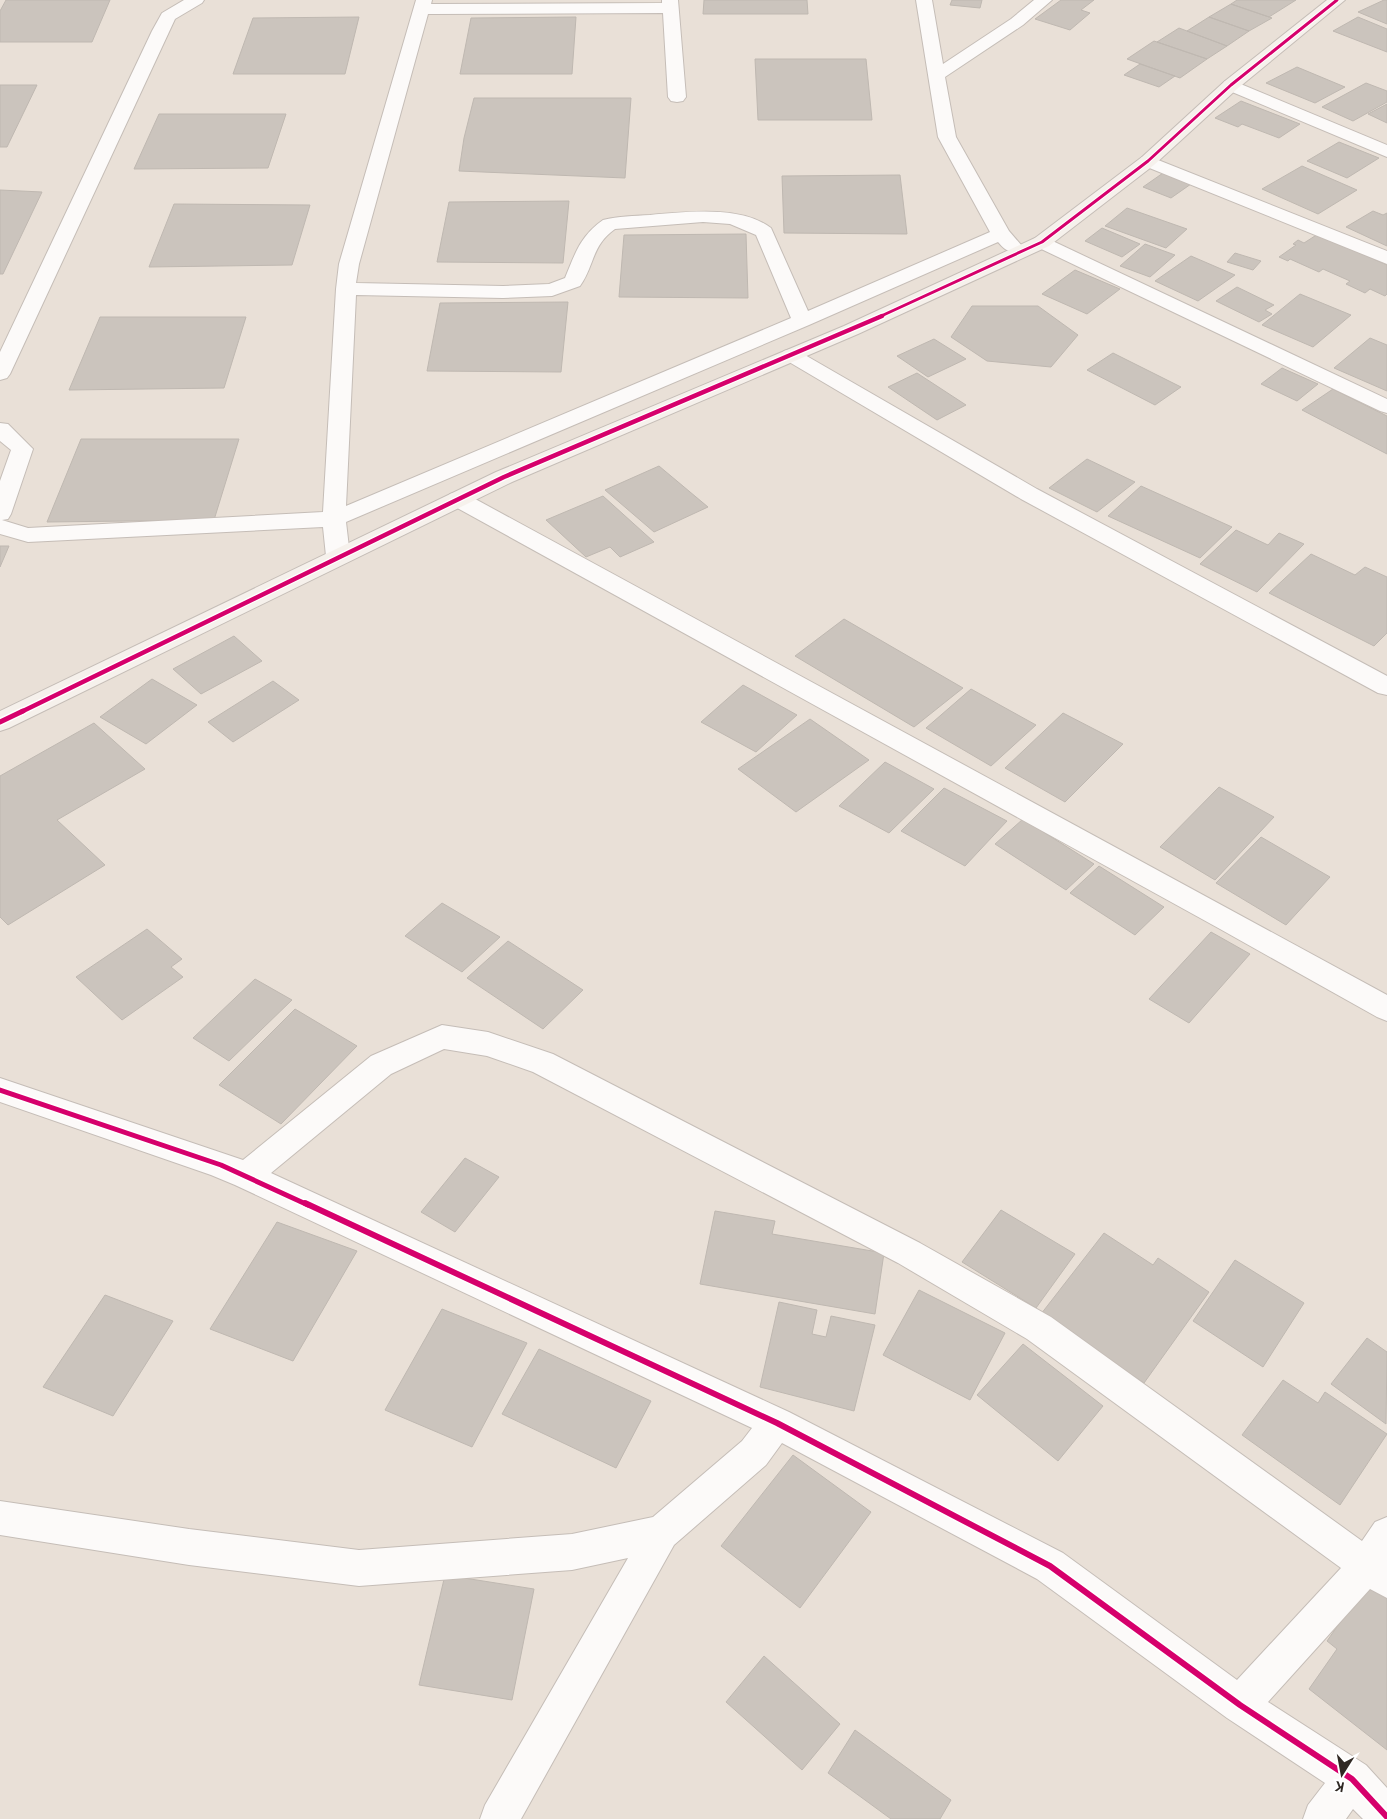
<svg xmlns="http://www.w3.org/2000/svg" width="1387" height="1819" viewBox="0 0 1387 1819" font-family="'DM Sans',sans-serif">
	<rect width="100%" height="100%" fill="#e9e0d7"/>
	<path fill="#cbc4bd" stroke="#bfb8b1" d="M6 0H110L92 42H0V11Z
		M704 0H807L808 14H703Z
		M952 0H982L980 8 950 5Z
		M1061 0H1094L1081 10 1090 13 1070 30 1035 19Z
		M1237 0H1296L1269 17 1231 4Z
		M1384 0H1387V24L1358 12Z
		M1231 4 1269 17 1272 18 1249 31 1209 17Z
		M359 17 345 74H233L253 18Z
		M576 17 572 74H460L471 18Z
		M1209 17 1249 31 1227 46 1187 31Z
		M1358 17 1387 29V52L1333 31Z
		M1179 28 1227 46 1207 59 1157 42Z
		M1154 41 1157 42 1207 59 1180 78 1127 59Z
		M755 59H866L872 120H758Z
		M1140 64 1175 76 1159 87 1124 75Z
		M1297 67 1345 87 1315 103 1266 83Z
		M1366 83 1387 91V102L1353 121 1322 107Z
		M0 85H37L7 147H0Z
		M474 98H631L625 178 459 171 464 138Z
		M1241 101 1300 124 1279 138 1242 124 1238 127 1215 118Z
		M1387 104V123L1368 114Z
		M159 114H286L268 168 134 169Z
		M1339 142 1379 158 1347 178 1307 161Z
		M1302 166 1357 190 1318 214 1262 189Z
		M1163 173 1191 184 1171 198 1143 187Z
		M900 175 907 234 784 233 782 176Z
		M0 190 42 192 3 274H0Z
		M569 201 563 263 437 262 449 202Z
		M174 204 310 205 292 265 149 267Z
		M1127 208 1187 229 1166 248 1105 226Z
		M1373 211 1383 215 1387 213V246L1346 227Z
		M1102 228 1140 244 1122 257 1085 241Z
		M746 234 748 298 619 297 624 235Z
		M1318 234 1387 265V294L1385 296 1370 289 1365 293 1346 284 1350 281 1323 269 1319 272 1290 259 1288 261 1279 257 1296 245 1293 244 1298 240 1304 243Z
		M1145 244 1175 255 1150 277 1120 266Z
		M1235 253 1261 261 1253 270 1227 262Z
		M1191 256 1235 275 1198 301 1155 281Z
		M1075 270 1120 289 1087 314 1042 294Z
		M1237 287 1274 305 1265 310 1272 314 1259 322 1216 301Z
		M1300 294 1351 315 1313 347 1262 325Z
		M568 302 561 372 427 371 440 303Z
		M972 306H1038L1078 335 1051 367 987 361 951 337Z
		M100 317H246L224 388 69 390Z
		M1370 338 1387 345V391L1334 368Z
		M934 339 966 359 928 377 897 356Z
		M1113 353 1181 387 1155 405 1087 370Z
		M1282 368 1318 384 1297 401 1261 384Z
		M917 373 966 405 937 420 888 387Z
		M1333 389 1387 416V454L1302 410Z
		M81 439H239L214 520 47 522Z
		M1087 459 1135 482 1097 512 1049 488Z
		M659 466 708 507 654 532 605 490Z
		M1141 486 1232 527 1200 558 1108 516Z
		M603 496 654 542 620 557 610 547 586 557 546 520Z
		M1236 530 1268 545 1279 533 1304 544 1257 592 1200 564Z
		M0 546H9L0 567Z
		M1311 554 1355 575 1365 567 1387 577V633L1374 646 1269 593Z
		M844 619 963 688 914 727 795 656Z
		M234 636 262 661 201 694 173 669Z
		M152 679 197 705 146 744 100 717Z
		M273 681 299 700 233 742 208 722Z
		M743 685 797 715 756 752 701 722Z
		M971 689 1036 725 991 766 926 728Z
		M1063 713 1123 744 1065 802 1005 768Z
		M810 719 869 760 796 812 738 769Z
		M94 723 145 769 57 820 105 865 8 925 0 917V776Z
		M885 762 934 789 889 833 839 806Z
		M1219 787 1274 817 1215 880 1160 847Z
		M944 788 1007 821 965 866 901 831Z
		M1023 819 1094 864 1066 890 995 844Z
		M1261 837 1330 877 1286 925 1216 883Z
		M1099 866 1164 907 1135 935 1070 893Z
		M442 903 500 937 462 972 405 936Z
		M147 929 182 959 171 967 183 977 122 1020 76 977Z
		M1211 932 1250 954 1189 1023 1149 999Z
		M508 941 583 990 543 1029 467 978Z
		M255 979 292 1000 229 1061 193 1038Z
		M295 1009 357 1046 281 1124 219 1085Z
		M465 1158 499 1177 455 1232 421 1212Z
		M1001 1210 1075 1254 1036 1308 962 1262Z
		M715 1211 775 1221 772 1234 884 1253 875 1314 700 1284Z
		M277 1222 357 1251 293 1361 210 1329Z
		M1104 1233 1153 1265 1158 1258 1209 1292 1144 1383 1041 1314Z
		M1235 1260 1304 1303 1263 1367 1193 1321Z
		M919 1290 1005 1333 970 1400 883 1355Z
		M105 1295 173 1321 113 1416 43 1387Z
		M779 1302 817 1310 812 1334 826 1337 831 1316 875 1325 854 1411 760 1387Z
		M442 1309 527 1343 472 1447 385 1410Z
		M1367 1338 1387 1352 1386 1424 1331 1384Z
		M1023 1344 1103 1406 1058 1461 977 1395Z
		M539 1349 651 1401 616 1468 502 1414Z
		M1283 1380 1318 1403 1325 1392 1387 1434 1340 1505 1242 1435Z
		M793 1455 871 1512 800 1608 721 1546Z
		M445 1575 534 1589 512 1700 419 1685Z
		M1371 1578 1387 1591V1750L1309 1689 1337 1649 1327 1641Z
		M764 1656 840 1724 802 1770 726 1702Z
		M855 1730 951 1800 940 1819H891L828 1773Z"/>
	<g fill="none" stroke-linecap="round" stroke-linejoin="round">
		<g stroke="#c5bdb7" stroke-width="2">
			<path id="street" d="M184 0H204L202 3 175 19 10 374 7 378 0 380V352L152 31 162 13Z
				M416 0H432L431 4 662 3V0H678L686 97 683 101 677 102 671 101 668 97 663 13 428 14 359 264 356 283 503 286 549 284 565 278C575 254 580 236 603 220 618 216 634 216 650 215 685 212 741 205 771 228L808 311 990 232 938 137 916 0H932L943 64 1011 19 1034 0H1052L1023 25 945 77 956 137 1009 231 1022 246 1019 250C1008 253 1005 250 998 242L809 325 346 522 350 556 346 561 338 563 330 561 326 556 323 527 28 542 0 534V481L11 450 0 441V423L8 424 33 449 11 514 8 519 2 520 28 528 323 512 336 289 339 264ZM703 222 730 224 756 235 791 318 346 506 356 295 503 298 552 296 580 286C595 265 591 246 615 229Z
				M1231 80 1387 145V157L1225 89 1222 85 1225 81Z
				M1148 156 1387 251V264L1142 165 1139 161 1142 157Z
				M1042 236 1387 399V413L1380 411 1035 246 1032 242 1035 238Z
				M791 349 798 351 1037 489 1387 676V695L1378 693 1021 499 784 359 781 355 784 351Z
				M458 492 466 494 1387 995V1021L1377 1017 1220 929 450 504 447 499 450 494Z
				M442 1025 488 1032 553 1054 920 1243 1051 1317 1362 1541 1375 1522 1387 1517V1598L1370 1589 1268 1702 1366 1765 1387 1788V1819H1363L1353 1809 1346 1819H1303L1308 1805 1325 1783 1227 1718 1037 1579 782 1443 766 1465 674 1545 521 1819H480L485 1805 628 1558 572 1570 359 1586 189 1565 0 1535V1501L189 1529 359 1550 572 1534 653 1517 742 1441 752 1428 235 1185 211 1175 0 1102V1078L243 1160 371 1056ZM444 1049 487 1056 533 1072 898 1263 1027 1339 1341 1568 1237 1680 1063 1553 789 1412 271 1173 391 1074Z"/>
		</g>
		<g stroke="#c5bdb7" stroke-width="2">
			<path id="secondary" d="M1327 0H1345L1237 89 1154 165 1049 246 858 334 512 482 9 728 0 731V711L496 472 844 326 1035 238 1142 157 1225 81Z"/>
		</g>
		<use href="#street" fill="#fcfaf9" fill-rule="evenodd"/>
		<use href="#secondary" fill="#f6f1ec" fill-rule="evenodd"/>
		<g stroke="#fff" stroke-width="5">
			<path id="cycleway-far3" d="M879 317 1042 242 1148 161 1231 85 1337 0"/>
		</g>
		<g stroke="#fff" stroke-width="7">
			<path id="cycleway-far2" d="M21 712 504 477 882 316"/>
		</g>
		<g stroke="#fff" stroke-width="8">
			<path id="cycleway-far1" d="M0 722 23 711
				M0 1090 221 1165 308 1205"/>
		</g>
		<g stroke="#fff" stroke-width="9">
			<path id="cycleway" d="M305 1203 777 1423 1050 1566 1240 1705 1352 1779 1387 1817"/>
		</g>
		<use href="#cycleway-far3" stroke="#d6006c" stroke-width="3"/>
		<use href="#cycleway-far2" stroke="#d6006c" stroke-width="4.5"/>
		<use href="#cycleway-far1" stroke="#d6006c" stroke-width="5"/>
		<use href="#cycleway" stroke="#d6006c" stroke-width="6"/>
	</g>
	<g transform="translate(1342 1774) rotate(191)" stroke="#ffffff" stroke-width="4" paint-order="stroke">
	<path d="M0-4L9 19L0 12L-9 19Z" fill="#302924"/>
	<text y="-8" font-size="14" font-weight="bold" text-anchor="middle" fill="#302924">K</text>
	</g>
</svg>
